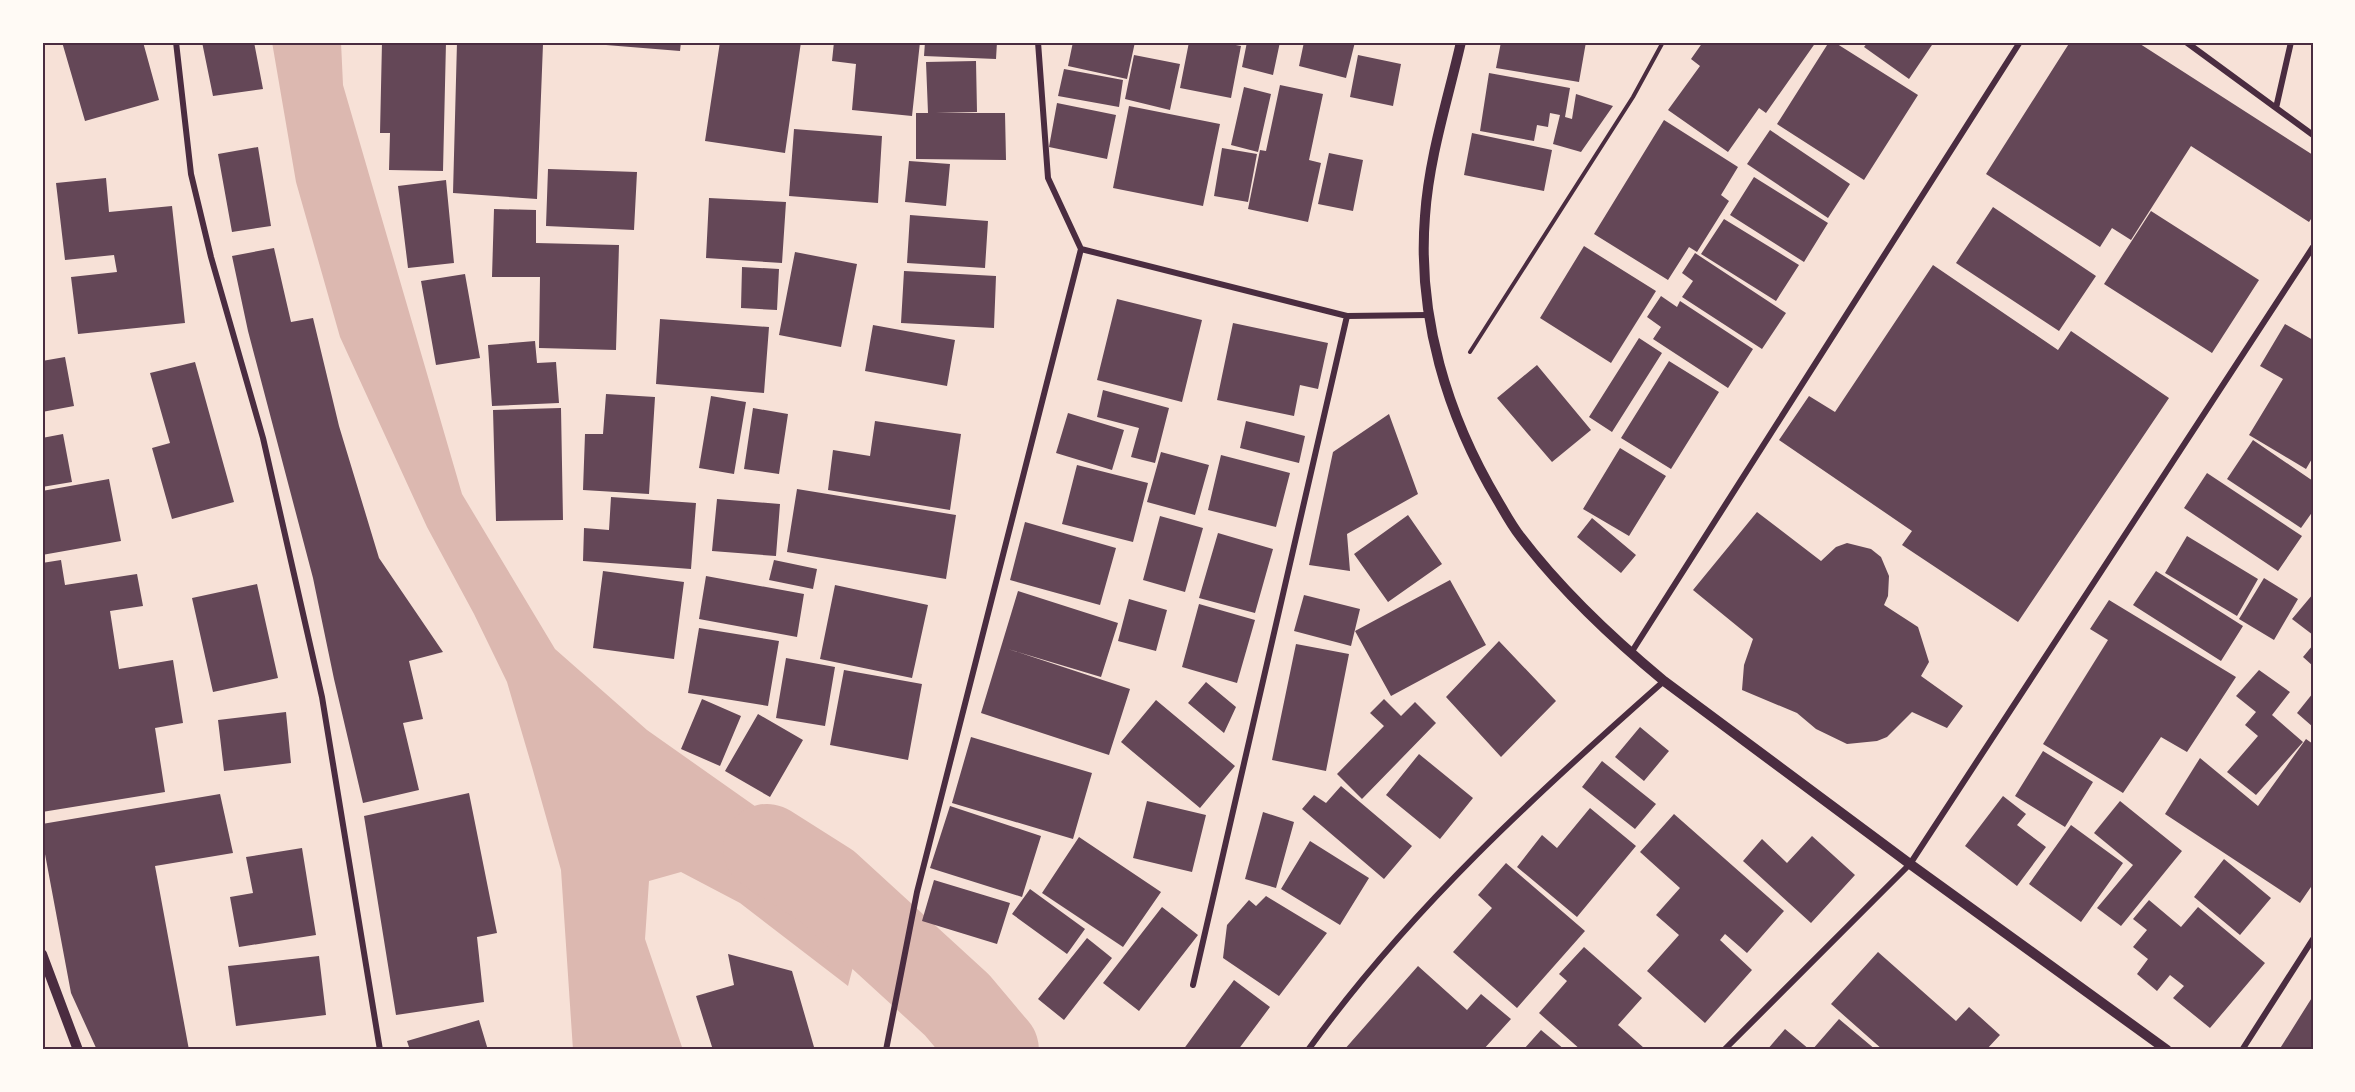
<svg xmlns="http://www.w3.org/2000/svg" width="2355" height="1092" viewBox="0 0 2355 1092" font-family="'Varela Round',sans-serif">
	<rect width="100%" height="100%" fill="#f7e1d7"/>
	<path fill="#dcb8b0" d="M272 42H341L343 85 462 494 555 649 647 730 793 833 871 898 848 986 740 903 681 872 649 881 645 939 683 1050H573L561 870 532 767 507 682 474 614 427 527 340 337 296 182Z"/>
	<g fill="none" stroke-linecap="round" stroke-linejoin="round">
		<path stroke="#dcb8b0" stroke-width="88" d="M767 848 827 886 957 1005 995 1050"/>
	</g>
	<path fill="#644757" d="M62 42H143L159 100 85 121Z
		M202 42H254L263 89 213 96Z
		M382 42H446L443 171 389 170 390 133H380Z
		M457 42 543 44 537 199 453 193Z
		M606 42H681L680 51 606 45Z
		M720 42H801L785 153 705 141Z
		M834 42H920L912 116 852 110 856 64 832 61Z
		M925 42H997L996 59 924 56Z
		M1073 42H1135L1127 79 1068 66Z
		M1189 42H1220L1241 46 1231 98 1180 88Z
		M1247 42H1280L1273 75 1242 67Z
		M1304 42H1355L1346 78 1299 66Z
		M1501 42H1586L1579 82 1496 68Z
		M1703 42H1816L1766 113 1759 108 1728 152 1668 110 1700 66 1691 59Z
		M1829 42H1834L1918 95 1864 180 1777 124Z
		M1868 42H1934L1909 79 1864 47Z
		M2070 42H2137L2313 155V216L2309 222 2191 146 2131 240 2112 228 2100 247 1986 174Z
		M1134 55 1180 64 1170 110 1125 99Z
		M1358 55 1401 64 1393 106 1350 97Z
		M976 61 977 112 936 113H1005L1006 160 916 159V113H928L926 62Z
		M1064 69 1123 80 1119 107 1058 96Z
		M1489 73 1570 88 1565 117 1572 119 1576 94 1613 106 1581 152 1553 144 1560 115 1550 113 1548 127 1537 125 1534 141 1480 131Z
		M1280 85 1323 94 1309 160 1321 163 1308 222 1248 209 1260 150 1266 151Z
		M1244 87 1271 94 1258 152 1231 145Z
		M1057 103 1116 115 1107 159 1049 147Z
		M1129 106 1220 124 1203 206 1113 188Z
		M1664 120 1738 167 1721 195 1729 201 1697 252 1689 247 1668 280 1594 234Z
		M794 129 882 136 878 203 789 196Z
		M1770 130 1850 184 1828 218 1747 164Z
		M1472 133 1552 150 1544 191 1464 175Z
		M258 147 271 226 232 232 218 154Z
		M1222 148 1257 154 1248 202 1214 196Z
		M1329 153 1363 160 1353 211 1318 204Z
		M909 161 950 164 946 206 905 202Z
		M548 169 637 172 634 230 546 226Z
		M1754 177 1828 223 1804 262 1730 215Z
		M106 178 109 212 172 206 185 323 78 334 71 277 117 272 114 255 65 260 56 183Z
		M446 180 454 263 408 268 398 186Z
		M709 198 786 202 782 263 706 258Z
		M1993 207 2096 276 2059 331 1956 263Z
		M494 209 536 210V243L619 245 616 350 539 348 540 277H492Z
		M2151 211 2259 280 2212 353 2104 284Z
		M910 215 988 221 985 268 907 263Z
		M1724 219 1799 265 1776 301 1701 254Z
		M1584 246 1656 291 1611 363 1540 318Z
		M274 248 291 322 313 318 339 426 379 558 443 652 409 661 423 719 403 723 419 790 363 803 334 679 313 578 248 331 232 256Z
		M795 252 857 264 841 347 779 335Z
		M1695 253 1786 313 1762 349 1682 297 1693 281 1682 273Z
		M1933 265 2058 350 2071 331 2169 398 2018 622 1902 545 1912 531 1779 440 1809 396 1835 412Z
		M742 267 779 269 777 310 741 308Z
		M904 271 996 276 994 328 901 323Z
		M465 274 480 358 436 365 421 281Z
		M1661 296 1677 307 1680 301 1753 349 1728 388 1653 339 1661 327 1647 317Z
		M1117 299 1202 320 1182 402 1097 380Z
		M660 319 769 327 764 393 656 384Z
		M1233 323 1328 343 1318 389 1300 385 1294 416 1217 400Z
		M2285 324 2313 340V457L2306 469 2249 435 2283 379 2260 366Z
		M873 325 955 340 947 386 865 371Z
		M1639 338 1662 353 1612 432 1589 417Z
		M535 341 537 363 556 362 559 403 492 406 488 345Z
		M65 357 74 406 42 412V361Z
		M1669 361 1719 392 1671 469 1621 438Z
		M195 362 234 502 172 519 152 448 170 443 150 373Z
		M1537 365 1591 430 1552 462 1497 398Z
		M1103 390 1169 408 1155 463 1131 457 1139 428 1097 417Z
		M606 394 655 397 649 494 583 490 585 434H603Z
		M711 396 746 402 734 474 699 468Z
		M561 408 563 520 496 521 493 410Z
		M753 408 788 414 779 474 744 469Z
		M1068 413 1124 430 1112 470 1056 453Z
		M1389 414 1418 494 1347 534 1350 571 1309 565 1333 452Z
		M875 421 961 434 950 510 828 490 833 450 870 456Z
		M1246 421 1305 436 1299 463 1240 448Z
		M63 434 72 482 42 487V438Z
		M2253 440 2313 481V511L2301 528 2227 479Z
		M1620 448 1666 476 1629 536 1583 509Z
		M1161 452 1209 465 1195 515 1147 502Z
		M1221 455 1290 473 1276 527 1208 510Z
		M1077 465 1148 483 1133 542 1062 524Z
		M2207 473 2302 536 2278 571 2184 508Z
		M109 479 121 541 42 555V491Z
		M797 489 956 515 946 579 787 552Z
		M611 497 696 503 691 569 583 561 584 528 609 530Z
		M717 499 780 504 776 556 712 551Z
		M1757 512 1821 561 1836 547 1847 543 1871 549 1881 557 1889 576 1888 596 1884 605 1918 627 1929 662 1921 676 1963 706 1947 728 1912 712 1887 737 1877 741 1847 744 1816 729 1797 713 1742 690 1744 665 1753 639 1693 590Z
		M1408 515 1442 564 1388 602 1354 554Z
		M1160 516 1203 528 1185 592 1143 580Z
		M1592 518 1636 555 1621 573 1577 537Z
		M1025 522 1116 548 1100 605 1010 580Z
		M1218 533 1273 549 1255 613 1199 598Z
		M2187 536 2258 579 2237 616 2165 573Z
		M61 560 65 585 137 574 143 606 110 611 119 669 173 660 183 723 155 728 165 792 42 812V563Z
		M774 560 817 569 813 589 769 580Z
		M603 571 684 582 674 659 593 648Z
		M2156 571 2243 626 2221 661 2133 605Z
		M706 576 804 594 797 637 699 619Z
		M2264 578 2298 599 2274 640 2239 619Z
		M1450 580 1486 645 1391 696 1355 631Z
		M257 584 278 678 213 692 192 598Z
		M835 585 928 605 912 678 820 659Z
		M1018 591 1118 623 1101 677 1008 649 1130 689 1109 755 981 713Z
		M2313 594V635L2292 619Z
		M1304 595 1360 609 1351 646 1294 631Z
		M1129 599 1167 610 1156 651 1118 641Z
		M2109 600 2236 677 2187 752 2161 737 2123 793 2043 744 2108 640 2090 629Z
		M1199 604 1255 620 1237 683 1182 667Z
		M699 628 779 641 768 706 688 693Z
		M1499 641 1556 701 1501 757 1446 697Z
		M1296 644 1349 654 1326 771 1272 760Z
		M2313 645V666L2303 657Z
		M786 658 835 667 825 726 776 718Z
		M844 670 922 684 908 760 830 745Z
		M2259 670 2290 692 2272 715 2303 742 2256 795 2227 772 2258 736 2245 725 2256 712 2236 696Z
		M1206 682 1236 707 1224 733 1188 703Z
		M2313 693V727L2297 713Z
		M702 699 741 716 720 766 681 749Z
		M1384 699 1401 716 1415 702 1436 723 1362 799 1337 774 1384 726 1370 713Z
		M1156 700 1235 766 1200 808 1121 742Z
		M286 712 291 763 224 771 218 720Z
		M758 714 803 740 770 797 725 771Z
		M1640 727 1669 751 1644 781 1615 757Z
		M971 737 1092 773 1073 839 952 803Z
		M2306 739 2313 744V884L2300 903 2165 814 2200 758 2258 806Z
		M2043 751 2093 782 2065 827 2015 796Z
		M1419 754 1473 798 1440 839 1386 795Z
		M1602 761 1656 804 1635 829 1582 787Z
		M1341 786 1412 846 1384 879 1302 809 1314 795 1326 803Z
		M469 793 497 933 477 937 484 1002 396 1015 364 816Z
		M220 794 233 853 155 866 189 1050H97L71 993 42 838V824Z
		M2003 796 2026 814 2017 825 2046 847 2017 886 1965 846Z
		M1147 801 1206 815 1192 872 1133 858Z
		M2120 801 2182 851 2121 926 2097 908 2133 865 2094 833Z
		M950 806 1041 836 1022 897 930 868Z
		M1590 808 1636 846 1577 917 1517 867 1542 835 1557 848Z
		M1263 812 1294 822 1276 888 1245 879Z
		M1674 814 1784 911 1747 953 1725 934 1720 940 1752 970 1705 1023 1647 971 1679 935 1656 915 1680 888 1640 852Z
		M2071 825 2123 863 2081 922 2029 884Z
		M1812 836 1855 875 1811 923 1743 861 1762 839 1787 863Z
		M1079 837 1161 892 1123 947 1042 893Z
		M1310 841 1369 878 1340 925 1281 889Z
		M302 848 316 935 239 947 230 897 253 893 246 857Z
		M2224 859 2271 898 2240 935 2194 897Z
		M1506 863 1585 931 1517 1008 1453 952 1492 908 1478 895Z
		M934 880 1010 903 997 944 922 921Z
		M1030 889 1085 929 1067 954 1012 914Z
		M1266 896 1327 933 1279 996 1223 958 1227 925 1249 900 1256 906Z
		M2149 900 2181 927 2198 907 2265 963 2210 1028 2173 998 2184 986 2170 975 2157 991 2137 974 2148 959 2133 947 2147 930 2133 919Z
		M1162 907 1198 935 1139 1011 1103 983Z
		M1087 938 1112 958 1064 1020 1038 999Z
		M1584 947 1642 998 1618 1025 1644 1048 1643 1050H1581L1539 1013 1567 981 1559 974Z
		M1878 952 1956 1021 1969 1007 2000 1035 1986 1050H1883L1831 1004Z
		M728 954 792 971 814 1047 801 1050H713L696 996 734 985Z
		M319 956 326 1015 236 1026 228 966Z
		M1418 966 1467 1010 1481 994 1511 1019 1483 1050H1344Z
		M1234 980 1270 1007 1238 1050H1183Z
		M2313 996V1050H2279Z
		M1839 1019 1876 1050H1812Z
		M479 1020 488 1050H410L407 1041Z
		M1785 1029 1810 1050H1767Z
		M1541 1030 1565 1050H1523Z"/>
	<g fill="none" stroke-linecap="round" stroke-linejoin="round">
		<path stroke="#4a2c40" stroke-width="4" d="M1470 352 1633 97 1663 42"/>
		<path stroke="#4a2c40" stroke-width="6" d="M176 42 191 174 211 257 263 438 322 697 380 1050
			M1038 42 1048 178 1081 249
			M2186 42 2313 135
			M2276 108 2291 42
			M1081 249 1347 316 1428 315
			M1631 653 2020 42
			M1193 985 1347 316
			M886 1050 917 892 1081 249
			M1308 1050C1409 910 1536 794 1664 681
			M1724 1050 1910 864 2313 247
			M2242 1050 2313 939"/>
		<path stroke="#4a2c40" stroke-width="10" d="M1461 42C1448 99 1429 157 1425 216 1417 316 1447 416 1498 501 1505 513 1512 526 1520 536 1561 590 1612 638 1664 681L1910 864 2167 1050
			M42 954 78 1050"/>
	</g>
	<rect width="2355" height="1092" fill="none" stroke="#fffaf5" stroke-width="87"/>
	<rect x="44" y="44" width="2268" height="1004" fill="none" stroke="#4a2c40" stroke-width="2"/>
</svg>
